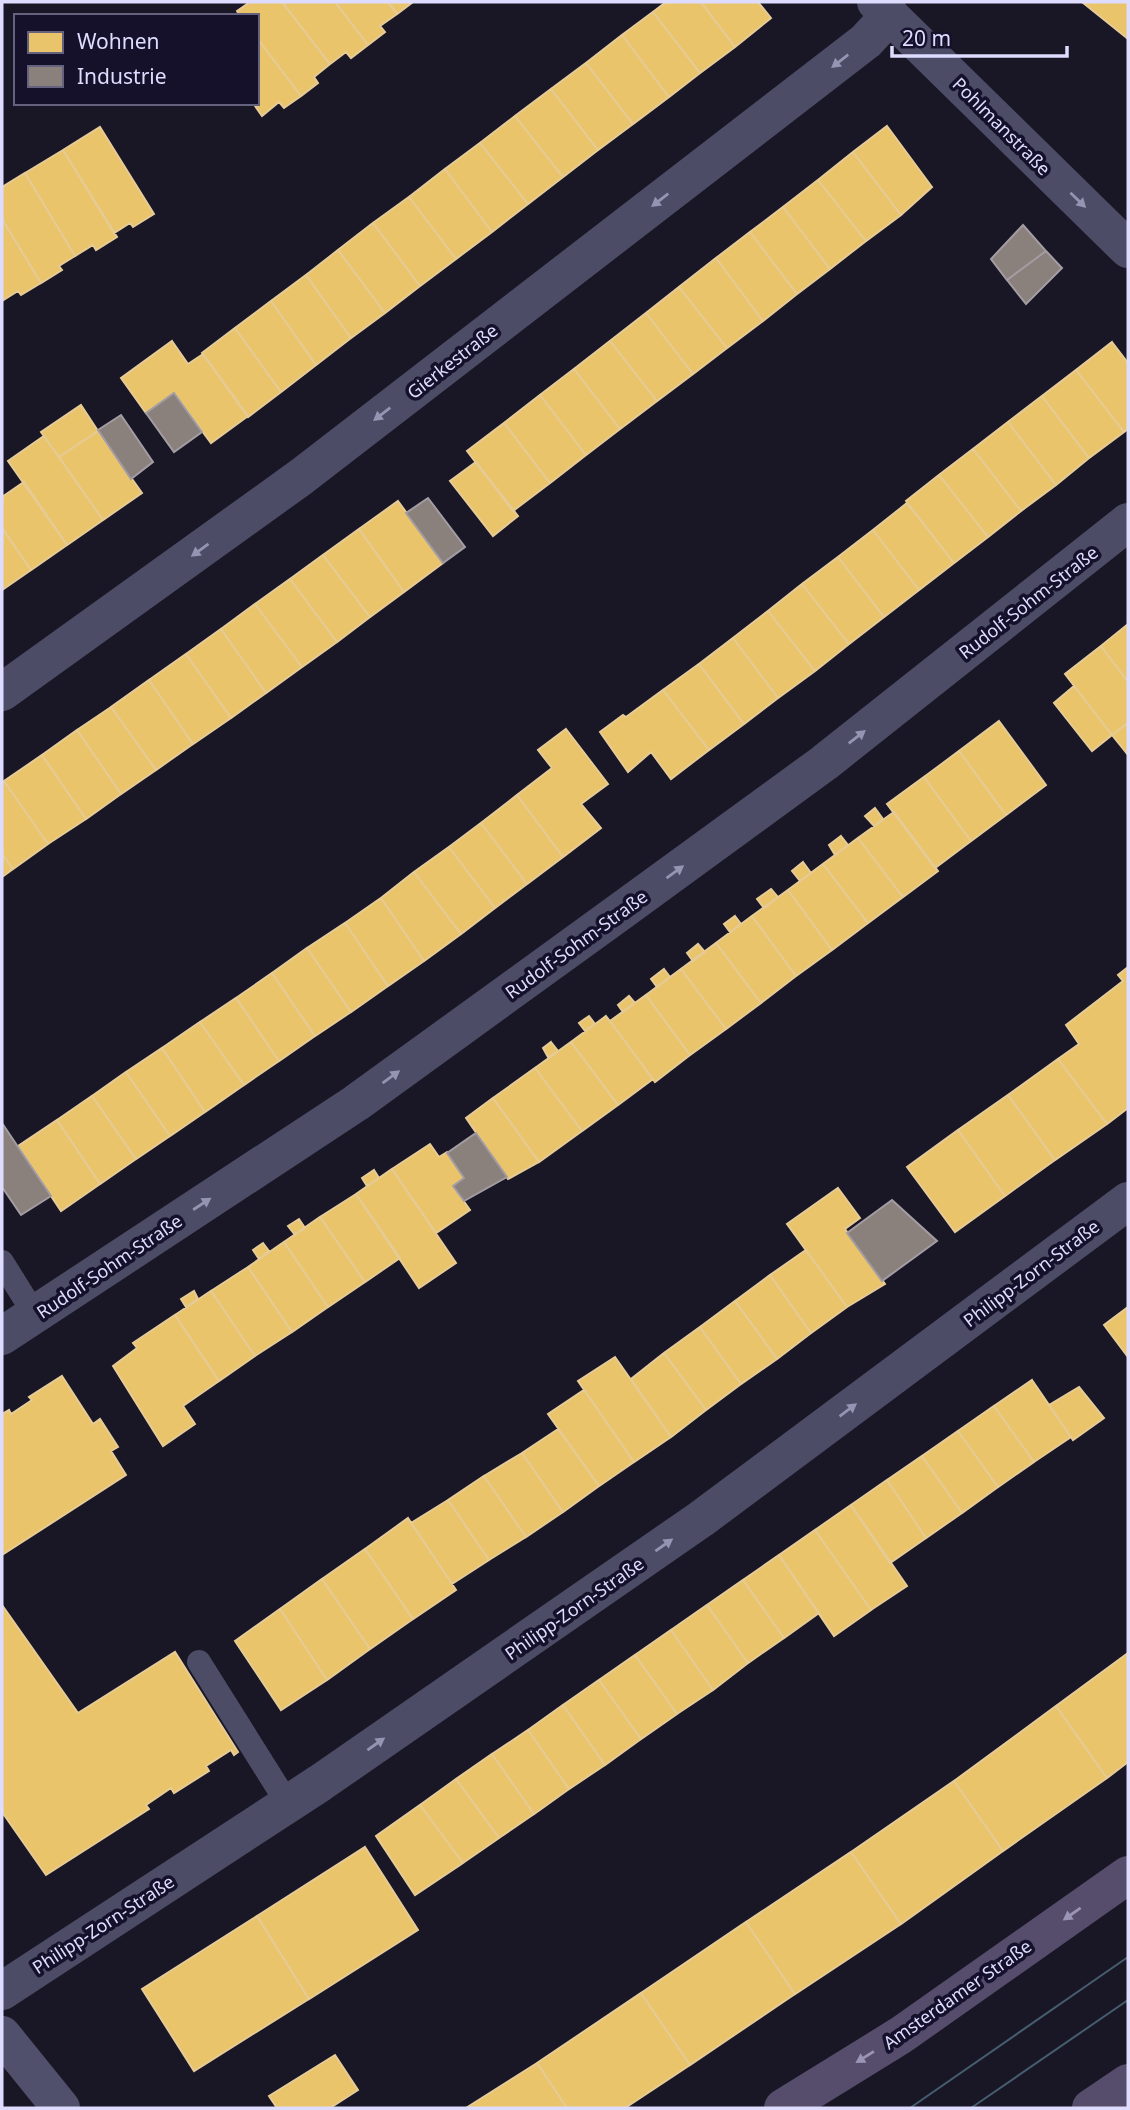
<svg xmlns="http://www.w3.org/2000/svg" width="1130" height="2110" viewBox="0 0 1130 2110" font-family="'Noto Sans',sans-serif">
	<rect width="100%" height="100%" fill="#191725"/>
	<path fill="#e9c46a" stroke="#e6cb97" stroke-width="2" d="M250 2H282L330 64 314 77 318 83 301 96 257 38V16H240L237 11Z
		M282 2H335L368 45 351 58 346 52 330 64Z
		M335 2H388L397 14 380 26 385 32 368 45Z
		M388 2H413L397 14Z
		M666 2H701L735 47 700 73 653 12Z
		M701 2H758L771 18 735 47Z
		M1082 2H1128V39Z
		M653 12 700 73 669 97 622 35Z
		M622 35 669 97 633 124 586 63Z
		M257 38 301 96 284 108 279 102 262 116 253 103H257Z
		M586 63 633 124 598 150 551 89Z
		M551 89 598 150 563 177 515 116Z
		M515 116 563 177 528 204 480 143Z
		M887 126 932 187 901 215 853 152Z
		M100 127 154 214 133 227 130 223 114 233 63 150Z
		M480 143 528 204 492 232 445 169Z
		M63 150 117 237 96 250 93 245 75 256 25 173Z
		M853 152 901 215 866 241 818 180Z
		M445 169 492 232 456 259 409 197Z
		M25 173 75 256 59 266 62 270 41 283 2 219V187Z
		M818 180 866 241 830 269 783 207Z
		M409 197 456 259 420 286 373 223Z
		M783 207 830 269 797 294 750 232Z
		M2 219 41 283 21 295 18 291 2 301Z
		M373 223 420 286 385 313 338 250Z
		M750 232 797 294 763 321 716 258Z
		M338 250 385 313 351 338 306 275Z
		M716 258 763 321 727 348 679 287Z
		M306 275 351 338 316 365 271 301Z
		M679 287 727 348 693 374 646 313Z
		M271 301 316 365 281 392 235 328Z
		M646 313 693 374 657 401 610 341Z
		M235 328 281 392 248 417 202 353Z
		M172 341 188 364 203 354 248 416 211 443 174 393 146 413 121 378Z
		M610 341 657 401 620 429 574 369Z
		M1112 342 1128 363V429L1124 432 1076 370Z
		M574 369 620 429 586 455 540 395Z
		M1076 370 1124 432 1089 458 1042 396Z
		M540 395 586 455 550 483 504 423Z
		M1042 396 1089 458 1056 485 1008 422Z
		M81 405 98 431 59 457 41 432Z
		M1008 422 1056 485 1021 511 973 449Z
		M504 423 550 483 513 511 467 451Z
		M98 431 142 493 103 520 59 457Z
		M44 436 103 520 67 545 8 461Z
		M973 449 1021 511 988 537 939 475Z
		M476 462 518 516 493 536 450 481Z
		M939 475 988 537 954 563 906 501Z
		M24 482 67 545 31 570 2 528V497Z
		M398 501 443 563 404 592 359 529Z
		M907 503 954 563 919 590 873 530Z
		M2 528 31 570 2 590Z
		M359 529 404 592 370 617 323 555Z
		M873 530 919 590 884 617 838 557Z
		M323 555 370 617 337 642 290 579Z
		M838 557 884 617 849 644 802 584Z
		M290 579 337 642 302 667 255 604Z
		M802 584 849 644 815 671 768 611Z
		M255 604 302 667 266 693 221 629Z
		M768 611 815 671 778 698 733 638Z
		M1128 624V682L1101 646Z
		M221 629 266 693 231 718 186 654Z
		M733 638 778 698 744 724 699 664Z
		M1101 646 1128 682V723L1112 735 1065 674Z
		M186 654 231 718 193 744 149 680Z
		M699 664 744 724 709 750 663 690Z
		M149 680 193 744 156 770 111 707Z
		M1074 686 1112 735 1092 751 1054 703Z
		M663 690 709 750 671 779 651 752 628 772 600 732 623 715 626 717Z
		M111 707 156 770 121 794 77 730Z
		M999 721 1046 785 1006 815 959 751Z
		M1128 723V755L1112 735Z
		M566 729 608 784 581 804 601 828 563 857 517 795 552 768 538 750Z
		M77 730 121 794 86 819 42 755Z
		M959 751 1006 815 971 841 924 777Z
		M42 755 86 819 48 844 4 781Z
		M924 777 971 841 935 868 887 804Z
		M4 781 48 844 13 869 2 854V783Z
		M517 795 563 857 527 884 481 823Z
		M875 808 883 819 874 826 865 816Z
		M894 812 938 871 903 897 858 838Z
		M481 823 527 884 495 908 449 847Z
		M841 836 848 845 835 855 829 845Z
		M858 838 903 897 868 923 823 864Z
		M449 847 495 908 461 934 414 872Z
		M2 854 13 869 2 877Z
		M803 862 811 873 800 881 792 871Z
		M823 864 868 923 832 950 788 890Z
		M414 872 461 934 424 961 381 898Z
		M771 889 778 897 764 908 757 899Z
		M788 890 832 950 796 976 752 916Z
		M381 898 424 961 388 986 345 923Z
		M735 916 741 924 730 932 724 924Z
		M752 916 796 976 761 1003 716 943Z
		M345 923 388 986 351 1012 307 948Z
		M716 943 761 1003 726 1029 681 969Z
		M698 944 705 952 693 961 687 953Z
		M307 948 351 1012 315 1036 272 973Z
		M1128 967V1108L1107 1124 1058 1059 1079 1044 1066 1025 1123 981 1118 975Z
		M664 969 670 977 657 987 651 979Z
		M681 969 726 1029 690 1055 646 995Z
		M272 973 315 1036 279 1061 236 998Z
		M646 995 690 1055 655 1082 610 1021Z
		M629 996 635 1003 623 1012 618 1005Z
		M236 998 279 1061 244 1085 200 1022Z
		M589 1016 595 1024 585 1031 579 1023Z
		M606 1016 653 1079 618 1105 571 1042Z
		M200 1022 244 1085 205 1112 162 1048Z
		M551 1042 558 1051 548 1057 543 1048Z
		M571 1042 618 1105 582 1131 535 1068Z
		M162 1048 205 1112 170 1136 126 1072Z
		M1058 1059 1107 1124 1055 1160 1008 1095Z
		M535 1068 582 1131 539 1162 493 1098Z
		M126 1072 170 1136 136 1159 92 1096Z
		M1008 1095 1055 1160 1005 1196 958 1130Z
		M92 1096 136 1159 100 1184 57 1120Z
		M493 1098 539 1162 508 1179 466 1118Z
		M57 1120 100 1184 61 1211 18 1146Z
		M958 1130 1005 1196 955 1232 907 1167Z
		M430 1144 439 1157 447 1152 464 1178 453 1186 470 1210 436 1233 392 1169Z
		M392 1169 456 1263 419 1288 356 1194Z
		M374 1170 379 1178 367 1186 362 1178Z
		M838 1188 860 1218 845 1229 885 1284 847 1307 787 1224Z
		M356 1194 400 1258 365 1282 320 1217Z
		M320 1217 365 1282 328 1307 284 1242Z
		M299 1219 305 1228 295 1235 288 1226Z
		M284 1242 328 1307 292 1332 248 1267Z
		M263 1243 269 1251 259 1259 253 1250Z
		M806 1250 847 1307 811 1333 770 1275Z
		M248 1267 292 1332 255 1356 211 1291Z
		M770 1275 811 1333 777 1359 735 1301Z
		M194 1291 198 1299 186 1307 181 1299Z
		M211 1291 255 1356 219 1381 175 1315Z
		M735 1301 777 1359 741 1384 700 1327Z
		M1128 1307V1357L1104 1325Z
		M175 1315 219 1381 183 1406 195 1424 163 1446 113 1366 137 1348 133 1343Z
		M700 1327 741 1384 706 1410 664 1353Z
		M664 1353 706 1410 671 1437 631 1379Z
		M615 1357 671 1437 634 1462 578 1381Z
		M62 1376 93 1424 100 1419 118 1447 111 1451 126 1475 2 1555V1414L9 1410 11 1414 32 1400 29 1397Z
		M1032 1380 1071 1437 1034 1462 994 1406Z
		M1079 1387 1104 1418 1073 1440 1049 1405Z
		M584 1390 634 1462 599 1486 548 1414Z
		M994 1406 1034 1462 998 1487 958 1431Z
		M558 1429 599 1486 563 1512 522 1453Z
		M958 1431 998 1487 962 1513 922 1456Z
		M522 1453 563 1512 526 1537 484 1476Z
		M922 1456 962 1513 926 1538 887 1480Z
		M484 1476 526 1537 489 1560 448 1500Z
		M887 1480 926 1538 890 1563 851 1505Z
		M448 1500 489 1560 452 1584 411 1523Z
		M851 1505 907 1586 871 1610 815 1530Z
		M408 1518 456 1590 413 1619 365 1549Z
		M815 1530 871 1610 834 1636 779 1555Z
		M365 1549 413 1619 370 1649 322 1579Z
		M779 1555 819 1613 784 1638 743 1580Z
		M322 1579 370 1649 327 1680 280 1609Z
		M743 1580 784 1638 748 1663 707 1605Z
		M2 1605 78 1713 175 1652 238 1752 234 1755 231 1750 206 1766 209 1771 174 1793 171 1788 146 1805 149 1809 46 1875 2 1812Z
		M707 1605 748 1663 713 1690 671 1630Z
		M280 1609 327 1680 281 1710 235 1641Z
		M671 1630 713 1690 677 1714 635 1655Z
		M1128 1653V1762L1107 1778 1056 1706Z
		M635 1655 677 1714 641 1739 599 1680Z
		M599 1680 641 1739 605 1765 563 1705Z
		M563 1705 605 1765 569 1789 528 1730Z
		M1056 1706 1107 1778 1003 1851 954 1781Z
		M528 1730 569 1789 534 1814 492 1754Z
		M492 1754 534 1814 499 1838 456 1779Z
		M456 1779 499 1838 463 1863 420 1805Z
		M954 1781 1003 1851 901 1924 851 1852Z
		M420 1805 463 1863 415 1895 376 1836Z
		M365 1847 418 1930 309 1999 257 1916Z
		M851 1852 901 1924 795 1994 746 1922Z
		M257 1916 309 1999 194 2071 142 1989Z
		M746 1922 795 1994 690 2065 641 1993Z
		M641 1993 690 2065 625 2108H567L537 2063Z
		M335 2055 358 2090 330 2108H277L269 2096Z
		M537 2063 567 2108H466Z"/>
	<path fill="#8a817c" stroke="#a39ca3" stroke-width="2" d="M1023 225 1046 251 1007 280 991 259Z
		M1046 251 1062 268 1026 304 1007 280Z
		M174 393 202 432 174 452 146 413Z
		M121 415 153 462 131 479 98 430Z
		M428 498 465 547 443 563 406 513Z
		M2 1123 51 1196 21 1215 2 1187Z
		M476 1133 507 1177 464 1201 453 1186 464 1178 447 1153Z
		M892 1200 937 1241 882 1281 847 1233Z"/>
	<g fill="none" stroke-linecap="round" stroke-linejoin="round">
		<path stroke="#4c4c66" stroke-width="24" d="M2 1262 35 1315
			M199 1662 288 1804"/>
		<path stroke="#4c4c66" stroke-width="38" d="M876 2 1128 249
			M2 692 301 477 866 41 890 15
			M2 1336 356 1103 621 911 824 763 1128 522
			M2 1991 320 1783 701 1519 1128 1201"/>
		<path stroke="#50506c" stroke-width="38" d="M2 2035 61 2108"/>
		<path stroke="#554d6b" stroke-width="38" d="M783 2108 901 2035 1128 1875
			M1091 2108 1128 2083"/>
		<path stroke="#455d6e" stroke-width="2" d="M910 2108 1128 1957
			M971 2108 1128 2000"/>
	</g>
	<defs><path id="oneway-solid" d="M-6-.8H1V-3.2L6.5 0L1 3.2V.8H-6Z" transform="scale(1.75)"/></defs>
	<g fill="#9594b2">
		<use href="#oneway-solid" transform="translate(840 61) rotate(142)"/>
		<use href="#oneway-solid" transform="translate(660 200) rotate(142)"/>
		<use href="#oneway-solid" transform="translate(1078 200) rotate(44)"/>
		<use href="#oneway-solid" transform="translate(382 414) rotate(142)"/>
		<use href="#oneway-solid" transform="translate(200 550) rotate(144)"/>
		<use href="#oneway-solid" transform="translate(857 737) rotate(-38)"/>
		<use href="#oneway-solid" transform="translate(675 872) rotate(-36)"/>
		<use href="#oneway-solid" transform="translate(391 1077) rotate(-36)"/>
		<use href="#oneway-solid" transform="translate(202 1204) rotate(-33)"/>
		<use href="#oneway-solid" transform="translate(848 1410) rotate(-37)"/>
		<use href="#oneway-solid" transform="translate(664 1545) rotate(-35)"/>
		<use href="#oneway-solid" transform="translate(376 1744) rotate(-35)"/>
	</g>
	<g fill="#9a94b5">
		<use href="#oneway-solid" transform="translate(1072 1914) rotate(145)"/>
		<use href="#oneway-solid" transform="translate(865 2057) rotate(148)"/>
	</g>
	<g text-anchor="middle" dominant-baseline="central" stroke-width="7" stroke-linejoin="round" paint-order="stroke">
		<g font-size="18" fill="#dedcff" stroke="#15112b">
			<text transform="translate(1002 126) rotate(45)">Pohlmanstraße</text>
			<text transform="translate(452 361) rotate(-38)">Gierkestraße</text>
			<text transform="translate(1028 602) rotate(-38)">Rudolf-Sohm-Straße</text>
			<text transform="translate(576 944) rotate(-36)">Rudolf-Sohm-Straße</text>
			<text transform="translate(109 1266) rotate(-34)">Rudolf-Sohm-Straße</text>
			<text transform="translate(1031 1273) rotate(-37)">Philipp-Zorn-Straße</text>
			<text transform="translate(574 1608) rotate(-35)">Philipp-Zorn-Straße</text>
			<text transform="translate(103 1924) rotate(-33)">Philipp-Zorn-Straße</text>
			<text transform="translate(957 1994) rotate(-35)">Amsterdamer Straße</text>
		</g>
	</g>
	<rect width="1130" height="2110" fill="none" stroke="#dedcff" stroke-width="7"/>
	<rect x="14" y="14" width="245" height="91" fill="#15112b" stroke="#656280" stroke-width="2"/>
	<rect x="28" y="32" width="35" height="21" fill="#e9c46a" stroke="#656280" stroke-width="2"/>
	<text x="77" y="49" font-size="21" fill="#dedcff">Wohnen</text>
	<rect x="28" y="66" width="35" height="21" fill="#8a817c" stroke="#656280" stroke-width="2"/>
	<text x="77" y="84" font-size="21" fill="#dedcff">Industrie</text>
	<path d="M892 46v10h175v-10" fill="none" stroke="#dedcff" stroke-width="3.5"/>
	<text x="902" y="46" font-size="21" fill="#dedcff" stroke="#15112b" stroke-width="5" paint-order="stroke">20 m</text>
</svg>
